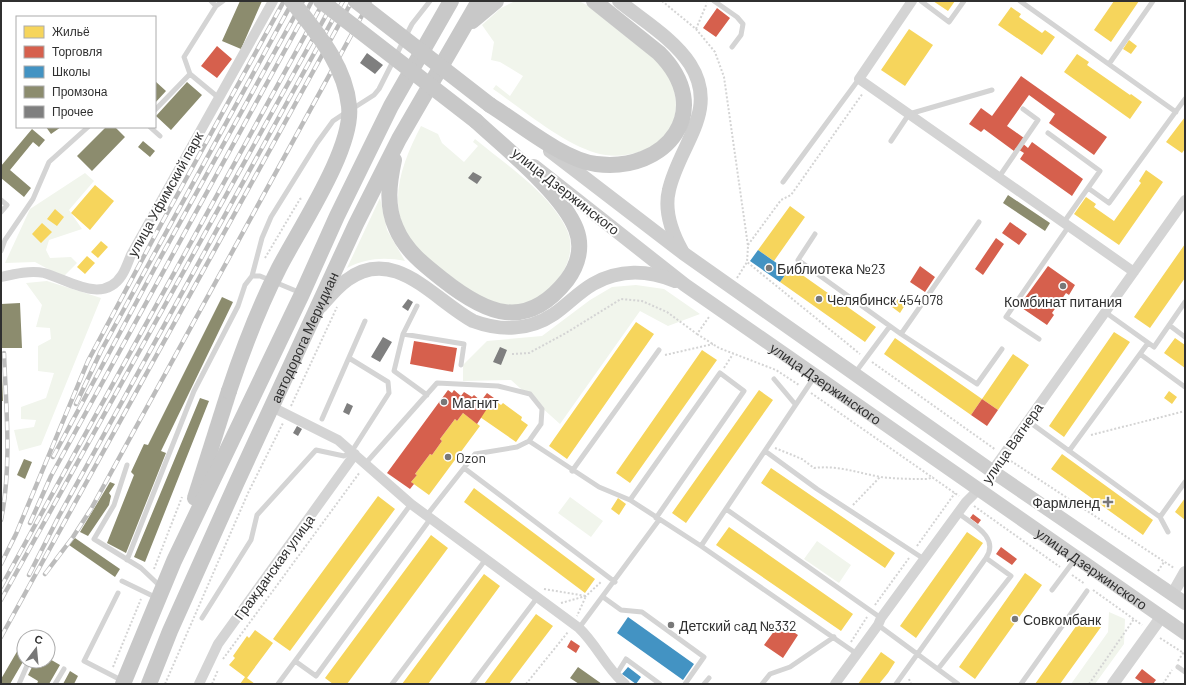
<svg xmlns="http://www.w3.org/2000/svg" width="1186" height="685" viewBox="0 0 1186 685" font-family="Barlow,sans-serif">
	<rect width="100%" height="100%" fill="#fff"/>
	<path fill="#f1f5ec" d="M515 1C532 1 562 0 578 1 587 3 608 21 615 27 631 39 665 64 672 81 674 85 674 91 675 96 683 141 634 164 596 153 562 143 522 109 493 89L496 85 510 96 523 76 500 62 491 60 494 42 482 25 501 8Z
		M421 126 438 134 442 143 464 162 478 146 473 142 475 139C505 164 551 194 567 230 581 260 550 300 520 305 514 306 507 305 501 304 483 302 466 287 452 277 437 266 422 255 411 240 385 204 403 161 421 126Z
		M85 173 94 181 69 210 82 229 49 240 46 250 50 258 71 257 77 263 63 277 35 262 5 263 30 209Z
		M380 198 387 230 405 261C385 257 366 258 347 268Z
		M47 281 101 298 41 445 19 451 14 430 34 427 36 420 21 419V407L46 398 54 373 38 371V346L51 339 50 328 36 327 42 305 26 283Z
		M636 285 664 289 700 314 668 326 640 311 560 424 511 380 463 381V365L487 341 542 336 590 300 612 287Z
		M570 497 603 521 591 537 558 513Z
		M817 541 851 565 839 583 804 559Z
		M1109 612 1125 619 1124 644 1095 684H1071L1108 632Z"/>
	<path fill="#f6d55c" d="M933 1H955L948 11Z
		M1114 1H1139L1111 42 1094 30Z
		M1011 7 1021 14 1019 17 1042 33 1045 30 1055 37 1042 55 998 25Z
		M909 29 933 45 905 86 881 70Z
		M1129 40 1137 46 1131 54 1123 49Z
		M1077 54 1089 62 1087 65 1130 95 1131 94 1142 102 1130 119 1064 72Z
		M1185 117V149L1182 153 1166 142Z
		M1146 170 1163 182 1119 245 1074 214 1086 197 1096 204 1094 207 1114 221 1141 183 1139 181Z
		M95 185 114 201 90 230 71 213Z
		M790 206 805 217 774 261 758 250Z
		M55 209 64 217 57 226 47 219Z
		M42 223 52 232 41 243 32 234Z
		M101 241 108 247 98 258 91 252Z
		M1185 244V278L1150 328 1134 317Z
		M87 256 95 263 85 274 77 267Z
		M791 267 876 327 865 342 780 282Z
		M898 299 905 305 900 313 892 307Z
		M636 322 654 334 567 459 549 446Z
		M1114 332 1130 342 1064 437 1049 426Z
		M895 338 982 399 971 415 884 354Z
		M1175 338 1185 345V368L1164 353Z
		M702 350 717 360 630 483 616 473Z
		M1013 354 1029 365 998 410 982 399Z
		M759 390 773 400 686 523 672 513Z
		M1169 391 1177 397 1172 404 1164 398Z
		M493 399 501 405 503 403 522 417 521 420 528 425 516 442 480 417Z
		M463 413 480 426 429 495 411 482 417 475 415 474 430 454 432 455 442 441 440 439 455 419 457 421Z
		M1062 454 1153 520 1143 535 1051 469Z
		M771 468 895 553 885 568 761 483Z
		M474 488 595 579 585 593 464 502Z
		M378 496 395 509 290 651 273 639Z
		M618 498 626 504 619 515 611 509Z
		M1185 498V520L1175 512Z
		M729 527 853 614 841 631 716 545Z
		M967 532 983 543 916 638 900 626Z
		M431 535 448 548 347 684H333L325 678Z
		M1025 573 1042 585 975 679 959 667Z
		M484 574 500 586 428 684H402Z
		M536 614 553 626 509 684H484Z
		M1084 615 1101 627 1060 684H1035Z
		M255 630 273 643 247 678 255 684H240L245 677 229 665 235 658 233 656 247 636 249 638Z
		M881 652 895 662 888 673 879 684H858Z"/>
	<path fill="#d6604d" d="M717 8 730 18 716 37 703 28Z
		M217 46 232 59 217 78 201 66Z
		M1021 76 1107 137 1094 155 1049 123 1055 114 1029 95 1007 126 1024 138 1021 142 1028 148 1032 142 1083 179 1072 196 1020 159 1024 153 1016 148 1014 151 984 129 981 132 969 124 981 108 992 116Z
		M1010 222 1027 234 1019 245 1002 233Z
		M996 238 1004 244 983 275 975 269Z
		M920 266 935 277 925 292 910 282Z
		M1048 266 1075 285 1069 295 1066 293 1052 313 1054 315 1047 325 1019 306Z
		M414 341 457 348 453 372 410 364Z
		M448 390 452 393 454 390 461 396 464 392 472 397 474 395 481 401 487 393 494 398 477 424 463 413 457 421 455 419 440 439 442 441 432 455 430 454 415 474 417 475 411 482 414 484 410 489 387 473Z
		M982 399 998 410 987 426 971 415Z
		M973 514 981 520 978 524 970 518Z
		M1001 547 1017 559 1012 565 996 554Z
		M780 623 798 635 783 658 764 645Z
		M571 640 580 646 576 653 567 647Z
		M1142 669 1156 680 1153 684H1144L1135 678Z"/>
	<path fill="#4393c3" d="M758 250 788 271 780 282 750 261Z
		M628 617 694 664 683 680 617 633Z
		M628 667 641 677 636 684 622 674Z"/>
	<path fill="#8c8c6e" d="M240 1H262L241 49 222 41Z
		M155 81 166 91 155 103Z
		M187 82 202 95 171 130 156 116Z
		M46 127H61L51 134Z
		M106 127H115L125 137 92 171 77 156Z
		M32 129 45 140 39 147 33 142 10 170 31 188 24 197 1 178V166Z
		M143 141 155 151 150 157 138 147Z
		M1008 195 1050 223 1045 231 1003 203Z
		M222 297 233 302 161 451 166 453 126 553 107 543 134 475 131 472 144 444 148 445Z
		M20 303 22 348H1V304Z
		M1 374H2L3 401H1Z
		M200 398 209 401 145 562 134 557Z
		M24 459 32 462 25 479 17 475Z
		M110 482 115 484 109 493 111 496 109 505 88 536 80 532Z
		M75 538 120 569 115 577 69 545Z
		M22 643 24 644V660L10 684H1V679Z
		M48 658 60 665 49 684H37L38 681 28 675 35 661H48Z
		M578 667 602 684H579L570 678Z
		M70 671 78 676 74 684H63Z"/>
	<path fill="#7f7f7f" d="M367 53 383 65 375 74 360 63Z
		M473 172 482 177 477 184 468 178Z
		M408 299 413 302 408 311 402 307Z
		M383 337 392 342 380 362 371 357Z
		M500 347 507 350 501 365 493 362Z
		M347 403 353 406 349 415 343 412Z
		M297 426 302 429 298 436 293 433Z"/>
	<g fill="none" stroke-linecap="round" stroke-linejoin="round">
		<path stroke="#d4d4d4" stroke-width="2" stroke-dasharray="2 2" stroke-linecap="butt" d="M662 1 696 29 715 52 724 77 748 246 747 262 860 354
			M696 29 707 3
			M748 245 781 200 791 195 863 93
			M265 258 300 199 303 198
			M737 278 747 262
			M697 334 719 348 776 370 799 385
			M512 354 529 353 566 333 621 299 642 301 667 312 697 334 709 317
			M665 355 713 344
			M872 362 996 450
			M724 368 733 354
			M811 393 959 496
			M291 406 337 307
			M1091 435 1185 411
			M775 448 802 459 814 468C838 465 858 473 881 477 897 479 912 479 928 479L933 477
			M1011 461 1174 568
			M853 505 880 477
			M974 506 1060 567
			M917 546 955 493
			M154 569 182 497
			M1158 571 1164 562
			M1072 575 1085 584
			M544 589 586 596 577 616
			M1093 590 1142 625
			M561 603 586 596 602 581
			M875 605 909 558
			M1160 638 1185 654
			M851 642 867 617
			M223 659 360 472
			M1178 661 1185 650
			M113 667 141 599
			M909 679 911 684
			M165 684 248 493 283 423
			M212 684 218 670
			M526 684 568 632
			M1089 684 1134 619
			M1163 684 1172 670"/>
		<path stroke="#d4d4d4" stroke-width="5" d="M211 1 216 6 184 57 190 74 219 98
			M714 1 737 17 743 24 741 35 732 47
			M921 1 949 22 964 1
			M1020 1 1176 112
			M216 6 223 1
			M1109 64 1153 1
			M352 109 374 95 379 89 412 24 430 1
			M155 110 190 74
			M150 127 160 136
			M1048 133 1100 171 1088 188
			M891 141 909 114 992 90
			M999 177 1038 120 1023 109
			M783 182 859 79
			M1 200 7 205 1 212
			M1064 222 1088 188 1109 203 1185 99
			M815 234 798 260 901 334 977 384 1002 349
			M1 251 5 240 33 199 49 162 88 127
			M252 276 262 238 271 217 317 143 333 121 345 113
			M1105 312 1154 347 1185 302
			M1169 325 1185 337
			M403 334 417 306
			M901 334 979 222
			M1039 339 1006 317 1069 226
			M1140 354 1185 387
			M855 373 890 326
			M774 379 795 404
			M427 395 394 371 403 334 464 344 461 365
			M322 419 365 321
			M1028 421 1160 517 1185 482
			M765 451 817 489 924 559
			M1069 451 1148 343
			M365 464 437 383 498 386 530 394 542 409 541 424 529 441
			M127 465 114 505 94 539 141 568 161 587
			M464 468 615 582
			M572 471 659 350
			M630 500 720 373 744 391 656 518
			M726 509 881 618
			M958 513C972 524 1000 537 986 558
			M427 515 475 454 517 447 529 441 599 487 630 500 701 546 857 654
			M1160 517 1168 532
			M701 546 815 376
			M127 560 194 391 238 306 245 285 252 276H260L301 293
			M122 581 157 598
			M1052 590 1076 558
			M118 593 84 661 123 681
			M603 597 621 610 642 612 704 657 685 684
			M202 618 251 540 257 515 316 450 344 456 352 451 389 393 388 382 349 358
			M878 625 958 684
			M579 628 659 520
			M295 661 316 676 431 518
			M1178 667 1185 672
			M616 675 626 659 660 684
			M19 684 29 661
			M55 684 64 669
			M278 684 411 504
			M392 684 486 559
			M472 684 537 598
			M704 684 709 678
			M762 684 770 674 790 667 834 637
			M896 684 986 558 1011 576 938 669
			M1021 684 1087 591"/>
		<path stroke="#d4d4d4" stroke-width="10" d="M912 1 859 79 1134 272
			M1 277C14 274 31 270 44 273 69 280 103 305 122 275 126 269 128 262 131 255L273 1
			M272 407 338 440 411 504 579 628C597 645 606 668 625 684
			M992 471 1185 200
			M199 684 218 644 355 454
			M835 684 878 625 881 618 966 502 978 490"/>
		<path stroke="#d4d4d4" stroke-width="12" d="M1172 595 1185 572
			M1113 684 1162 616"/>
		<g stroke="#cecece" stroke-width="14">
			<path d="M619 1C642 20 673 38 690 64 720 111 679 145 669 190 664 210 672 233 682 251"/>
			<path d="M550 151 683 253 992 471 1185 603"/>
			<path id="s1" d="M534 166 685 285 1185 633"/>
			<path d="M321 306C329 297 337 287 347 280 394 245 433 299 473 321 500 331 529 331 554 314 567 305 579 292 593 284 619 269 648 270 675 281"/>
		</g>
		<g stroke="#c8c8c8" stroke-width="16">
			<path d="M472 21 496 1"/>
			<path d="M490 105C519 123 563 160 596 164 667 173 716 110 659 53L594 1"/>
			<path d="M394 160C389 183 386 206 396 228 405 250 424 265 442 279 486 314 526 332 567 280 578 265 583 247 576 229 562 193 505 148 476 121"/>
			<path d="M195 498 229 391"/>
			<path d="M123 684 174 561 302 294 337 216 391 106 451 1"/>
			<path id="s2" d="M149 684 170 631 236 484 356 224 399 139 479 1"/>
		</g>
		<g stroke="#bcbcbc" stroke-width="4.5">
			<path id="rail" d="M76 404 101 351 293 1
				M53 457 158 262 303 1
				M1 520C12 465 6 408 4 353
				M30 523 51 476 312 1
				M1 564 16 534 88 361 159 228 284 1
				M45 574 73 537 91 509 370 1
				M29 575 59 516 343 1
				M1 587 324 1
				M1 600 334 1
				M1 637 352 1"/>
		</g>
		<use href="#rail" stroke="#fff" stroke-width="3" stroke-dasharray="9" stroke-linecap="butt"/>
		<path stroke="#c8c8c8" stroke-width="16" d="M321 1 476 121
			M356 1 490 105
			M229 391C243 349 259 307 279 268 299 229 354 148 349 106 345 65 316 32 292 1"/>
	</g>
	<g fill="#787878" stroke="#fff" stroke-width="1.5">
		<circle cx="769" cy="268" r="4"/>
		<circle cx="1063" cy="286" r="4"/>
		<circle cx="819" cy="299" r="4"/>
		<circle cx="444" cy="402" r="4"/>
		<circle cx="448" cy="457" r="4"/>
		<path d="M1106 496h4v4h4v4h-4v4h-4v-4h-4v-4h4z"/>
		<circle cx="1015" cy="619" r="4"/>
		<circle cx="671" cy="625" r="4"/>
	</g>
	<g text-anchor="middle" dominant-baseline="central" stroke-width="4" stroke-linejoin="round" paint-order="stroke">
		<g font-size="14" fill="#303030" stroke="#fff">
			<text transform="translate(566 191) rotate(38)">улица Дзержинского</text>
			<text transform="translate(165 194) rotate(-61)">улица Уфимский парк</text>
			<text stroke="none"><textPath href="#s2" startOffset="380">автодорога Меридиан</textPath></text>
			<text stroke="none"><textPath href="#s1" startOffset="364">улица Дзержинского</textPath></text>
			<text transform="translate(1012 443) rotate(-55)">улица Вагнера</text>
			<text transform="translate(274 567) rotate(-54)">Гражданская улица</text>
			<text stroke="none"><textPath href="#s1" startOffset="688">улица Дзержинского</textPath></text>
		</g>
		<g font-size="14" fill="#303030" stroke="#fff" text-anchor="start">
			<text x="777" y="268">Библиотека №23</text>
			<text x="827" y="299">Челябинск 454078</text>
			<text x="1063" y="301" text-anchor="middle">Комбинат питания</text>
			<text x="452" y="402">Магнит</text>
			<text x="456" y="457">Ozon</text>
			<text x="1100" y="502" text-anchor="end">Фармленд</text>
			<text x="1023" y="619">Совкомбанк</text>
			<text x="679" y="625">Детский cад №332</text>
		</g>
	</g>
	<rect width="1186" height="685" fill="none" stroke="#303030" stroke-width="4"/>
	<rect x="16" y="16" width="140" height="112" fill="#ffffff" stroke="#acacac"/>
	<rect x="24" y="26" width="20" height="12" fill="#f6d55c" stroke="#acacac"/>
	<text x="52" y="36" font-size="12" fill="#303030">Жильё</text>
	<rect x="24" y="46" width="20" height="12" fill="#d6604d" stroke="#acacac"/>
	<text x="52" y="56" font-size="12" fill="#303030">Торговля</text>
	<rect x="24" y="66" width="20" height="12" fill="#4393c3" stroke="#acacac"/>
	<text x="52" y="76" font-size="12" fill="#303030">Школы</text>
	<rect x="24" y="86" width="20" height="12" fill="#8c8c6e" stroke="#acacac"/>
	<text x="52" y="96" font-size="12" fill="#303030">Промзона</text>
	<rect x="24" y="106" width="20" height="12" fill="#7f7f7f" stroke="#acacac"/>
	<text x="52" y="116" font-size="12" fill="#303030">Прочее</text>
	<g transform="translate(36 649) rotate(16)"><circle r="19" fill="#ffffff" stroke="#acacac"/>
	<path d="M0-3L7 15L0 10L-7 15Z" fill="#787878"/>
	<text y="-6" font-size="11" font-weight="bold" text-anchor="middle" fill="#303030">С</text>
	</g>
</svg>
